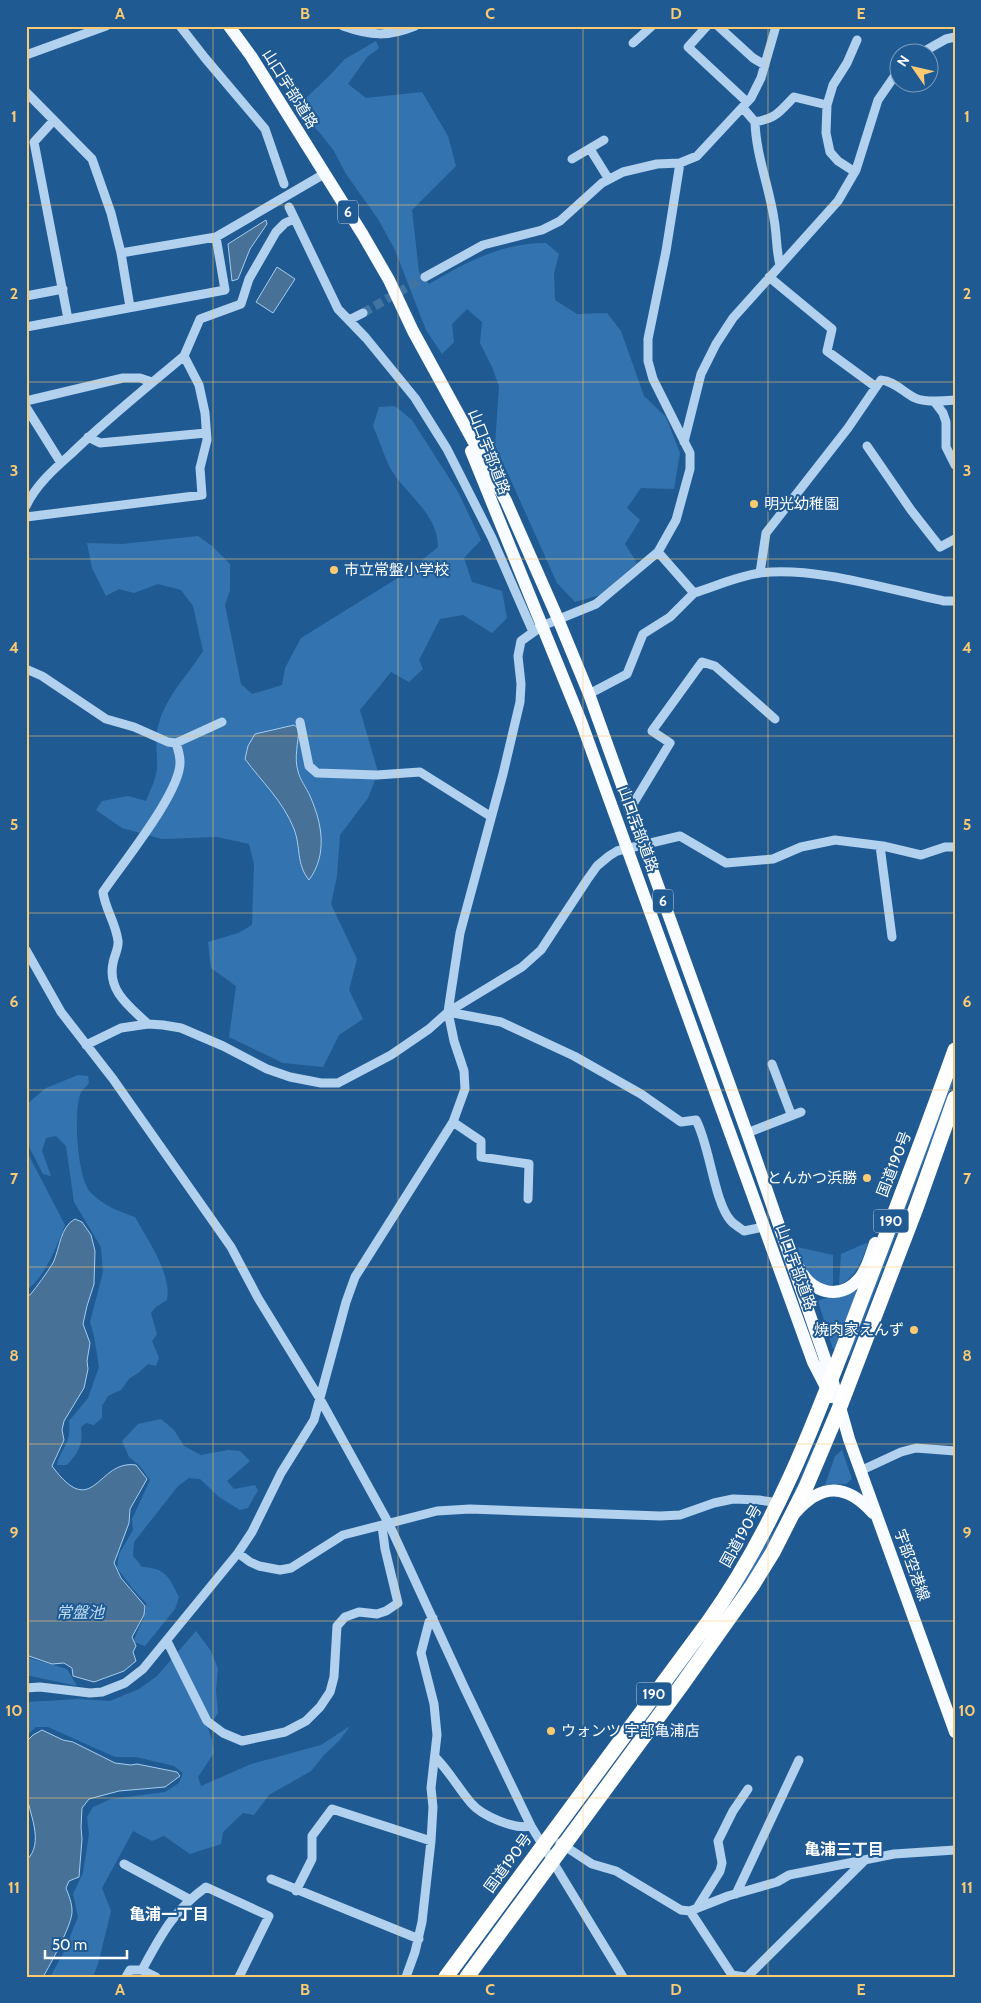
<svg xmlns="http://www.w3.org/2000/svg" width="981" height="2003" viewBox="0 0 981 2003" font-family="Cabin,'Noto Sans JP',sans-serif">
	<rect width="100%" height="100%" fill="#205a93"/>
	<path fill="#3374b0" d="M376 41 379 48 367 57 348 84 366 98 422 92 448 136 456 166 412 210 419 272 429 284C466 262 502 243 546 243L559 254 554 273 555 300 577 314 607 313 621 331 644 396 666 417 680 453 674 489 641 488 627 508 640 520 625 544 637 563 600 595 575 602 557 583 495 445 499 386 492 367 480 343 482 322 467 309 452 324 454 342 442 354 426 330 395 250 378 219 346 174 334 151 320 133 301 113 304 100 328 77 345 59Z
		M395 406 412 420 458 492 481 540 464 558 472 582 502 591 507 618 492 633 463 615 440 619 419 660 423 669 409 682 391 672 360 710 378 772 368 798 340 835 337 876 331 904 357 959 349 990 363 1019 339 1035 323 1067 283 1063 229 1037 236 986 211 968 208 942 238 933 252 925 254 864 249 844 217 837 162 839 122 828 96 810 102 801 128 796 146 801C150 791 156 779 157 768 158 753 154 738 159 723 167 695 188 675 203 651L193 606 181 590 158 584 134 593 119 589 106 596 92 568 87 543 122 544 198 536 212 546 230 564V590L225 605 241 684 252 694 282 685 285 668 301 638 409 571 438 547C438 512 404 494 389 466 383 453 379 439 373 426L379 407Z
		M78 1075 88 1076 89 1083C87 1086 83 1089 81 1092 73 1111 77 1179 91 1193 103 1205 119 1212 135 1217 147 1239 172 1274 167 1300L156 1307 151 1313 157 1334 152 1341 159 1358 156 1366 148 1364 138 1373 129 1379 121 1390 108 1396 102 1406V1418L94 1425 86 1423 81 1427C83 1446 79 1451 67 1465H57C61 1447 72 1444 69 1421L88 1398 99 1367 94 1336 90 1322 103 1272 101 1247 74 1202 66 1146 56 1136 46 1138 42 1151 51 1176 43 1174 26 1141V1105L46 1088Z
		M951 1077 955 1078 850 1356 847 1355Z
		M26 1150 65 1225C58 1243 44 1280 26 1290Z
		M866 1243 868 1244C860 1264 857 1276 837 1287L817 1283 804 1267 797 1247 833 1255V1285H839L841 1254Z
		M855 1291 857 1292 835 1349H833L818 1301C830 1295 841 1300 855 1291Z
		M161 1419 174 1430 184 1446 201 1455 228 1450 240 1451 250 1461 227 1481 234 1489 255 1485 258 1490 248 1508 240 1510 219 1497 200 1479 189 1478 178 1486 134 1542 133 1556 142 1567C166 1568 169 1577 179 1597L175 1609 145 1646 134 1642C137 1627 147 1619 146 1603L133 1589 117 1568 119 1554 133 1530 132 1519 150 1480 140 1466 129 1457 122 1441 138 1424Z
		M814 1446 817 1447 789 1510 744 1588 654 1713 629 1740 758 1557 787 1510Z
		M842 1450 852 1479 846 1484 825 1485 835 1456Z
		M196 1631 211 1651 218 1669 216 1690 218 1713 208 1728 212 1740 214 1753 198 1777 201 1786 251 1764 321 1745 350 1726 339 1741 324 1755 311 1771 269 1795 254 1815 243 1813 223 1832 221 1844 190 1854 164 1836 152 1841 133 1831 102 1888 111 1911 98 1964 93 1977H50L63 1954 78 1917 73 1894 83 1873 89 1834 87 1817 93 1807 111 1799 165 1792 179 1783 183 1773 174 1766 136 1757H115L48 1727H36L26 1736V1702L79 1699 110 1701 139 1689 157 1676Z
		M26 1657 67 1669 77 1686 26 1675Z"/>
	<path fill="#487198" stroke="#a5cdef" d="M266 220 267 224 250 249 238 279 232 281 228 244Z
		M277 267 295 279 273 313 256 302Z
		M294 725 299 729C298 742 294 759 298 771 300 780 306 787 310 796 322 823 328 854 309 880 296 864 301 847 294 829 283 801 262 782 245 759L248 746 255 734Z
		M75 1219 82 1222 91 1235 95 1251 94 1284 87 1306 83 1324 90 1343 87 1361 88 1369 84 1388 64 1421 62 1430 64 1440 52 1466C94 1523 97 1459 136 1465L147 1479 130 1509 129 1523 114 1563 121 1578 145 1606 144 1615 132 1637 136 1646 133 1652 136 1661 124 1671 94 1682 73 1676 72 1668 64 1663 52 1664 26 1655V1295H30C38 1285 46 1274 53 1263 60 1248 60 1227 75 1219Z
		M42 1730 63 1740 73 1742 115 1763 131 1765 137 1764 177 1772 180 1776 165 1787 119 1791 89 1799 82 1808 81 1827 82 1839 79 1877 69 1881 66 1888C69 1896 72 1903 72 1911 73 1923 50 1965 43 1977H26V1861C46 1842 28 1813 26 1790 25 1774 26 1758 26 1742L33 1735Z"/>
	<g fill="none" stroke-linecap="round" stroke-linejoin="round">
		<path stroke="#4173a3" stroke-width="9" stroke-dasharray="9 4.5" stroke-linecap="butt" d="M363 313 425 277"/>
		<path stroke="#b1d1ee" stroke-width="9" d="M180 26 205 58 265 129 284 184
			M343 26C371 36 388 37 415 26
			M707 26 688 47 747 102
			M718 26 753 58 765 65
			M633 43 652 26
			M923 52 946 39 955 37
			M26 55 106 26
			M26 92 92 159 111 213 121 253 130 307
			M743 108 755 122C777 118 779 112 794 97L827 105
			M54 120 34 142 68 319
			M755 122C756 155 769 186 774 219 777 235 776 250 780 265
			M590 149 608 178
			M572 159 604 140
			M855 172 838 161 830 152 826 133 827 105 833 85 847 63 857 40
			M289 207 338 309 366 338 415 398 447 449 492 538 533 632
			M121 253 216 237 324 174
			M425 277 483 245 542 230 560 221 602 183 623 172 657 164 680 163 697 156 751 98 761 78 776 26
			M26 296 63 289
			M349 320 363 313
			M26 327 225 290 216 237
			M184 356 200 319 241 304 249 279 276 232 285 223 294 219
			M876 387 881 380C894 381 903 392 915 398 926 403 943 401 955 400
			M26 401 123 378H140L152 382
			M934 401 943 413 946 422V447L955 465
			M26 407 61 463
			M88 437 100 443 206 433
			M684 442 701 374 716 344 733 318 838 201 856 170 878 100 898 71
			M867 446 911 510 940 547 955 539
			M26 506C36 485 54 469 71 454 107 419 146 388 184 356L199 385 205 413 207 440 200 468 202 495 26 517
			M658 552 694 593C716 586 738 576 760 573 815 566 890 590 944 601H955
			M760 573 766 533 848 428 876 387 827 351 832 329 769 277
			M26 669 42 676 106 719 134 727 168 742 176 743 222 722
			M589 694 627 674 643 634 670 617 694 593
			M300 722 309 766 317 773 377 775 420 772 490 816
			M630 809 670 743 652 731 702 662 715 666 775 719
			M880 846 892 937
			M26 950 61 1012 113 1079 231 1247 258 1298 320 1399 389 1524 465 1689 531 1826 623 1977
			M448 1012 501 1022 574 1056 641 1094 681 1122 696 1120C710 1146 714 1202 731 1221 735 1225 740 1228 744 1231L764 1227
			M148 1024C130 1007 107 991 113 963 114 956 119 948 118 941 116 923 105 909 103 892 121 865 181 792 180 762 180 756 178 749 176 743
			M86 1045 121 1028 148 1024 163 1025 181 1028 223 1046 267 1069 290 1077 321 1083H338L391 1055 429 1029 448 1012 522 967 541 950 587 880 597 866 609 856 617 851 680 836 726 863 773 859 801 847 835 840 883 846 921 855 945 847H955
			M772 1064 791 1114
			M453 1122 481 1141V1157L529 1164 528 1199
			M747 1133 801 1112
			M860 1471 901 1452 916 1448 955 1451
			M238 1553 250 1562 259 1566 280 1570 291 1568 343 1535 437 1511 470 1509 660 1516 680 1515 714 1503 733 1499 759 1500 779 1503
			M167 1641 207 1721 223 1733 242 1741 285 1732 306 1721 320 1707 330 1692 334 1677 337 1626 345 1617 359 1612 377 1614 386 1611 398 1603 385 1549 382 1526
			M26 1688 40 1687 90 1693 102 1692 125 1683 143 1669 238 1553 252 1532 281 1473 314 1420 346 1302 355 1277 453 1122 465 1089 464 1071 454 1041 448 1012 451 992 460 933 503 774 520 702 521 684 518 656 521 641 542 626 596 604 658 552 676 520 690 469V453L653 379 648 361V339L666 251 680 163
			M435 1757C450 1772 458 1788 471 1803 482 1816 515 1830 531 1826
			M560 1843 592 1864 616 1871 681 1910 690 1911 728 1896 777 1882 789 1875 894 1854 955 1850
			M124 1864 189 1899
			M271 1879 419 1939
			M296 1891 312 1859V1836L332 1809 431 1841
			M736 1894 799 1760
			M697 1908 720 1871 722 1863 718 1841 733 1811 748 1789
			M690 1911 732 1975 745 1977
			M126 1977 130 1970H142
			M156 1977 142 1970C161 1935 173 1911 206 1887L269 1916 239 1977
			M406 1977 415 1952 422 1922 431 1841 433 1807 431 1788 437 1735 434 1704 421 1653 429 1622 433 1618
			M747 1977 865 1860"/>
		<path stroke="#f8fbff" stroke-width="12" d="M229 26 251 56 363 235 389 280 413 331 506 501 558 619 589 694 747 1133 832 1379 849 1439 955 1732
			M471 451 582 724 813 1362 831 1397
			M799 1268C811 1292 839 1302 859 1279 867 1270 871 1255 875 1243
			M795 1513C822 1482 847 1484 873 1513"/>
		<path stroke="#fff" stroke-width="15" d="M446 1977 709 1621C779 1522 818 1414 861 1301 893 1218 925 1134 955 1050
			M467 1977 681 1686 752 1586 773 1552 806 1487 839 1409 916 1208 955 1098"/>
	</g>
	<path fill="none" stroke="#fbca72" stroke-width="1" stroke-opacity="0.55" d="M213 26V1977M398 26V1977M583 26V1977M768 26V1977M26 205H955M26 382H955M26 559H955M26 736H955M26 913H955M26 1090H955M26 1267H955M26 1444H955M26 1621H955M26 1798H955"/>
	<g fill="#fbca72" stroke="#205a93" stroke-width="2">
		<circle cx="754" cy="504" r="5"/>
		<circle cx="334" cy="570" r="5"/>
		<circle cx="867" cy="1178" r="5"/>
		<circle cx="914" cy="1330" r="5"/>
		<circle cx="551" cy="1731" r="5"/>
	</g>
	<g text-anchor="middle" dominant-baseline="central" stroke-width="4" stroke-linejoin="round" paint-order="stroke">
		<g fill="#205a93" stroke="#bccedf" stroke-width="1">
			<rect x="338" y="200.5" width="20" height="23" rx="4"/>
			<rect x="653" y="889.5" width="20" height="23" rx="4"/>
			<rect x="873.5" y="1209.5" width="35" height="23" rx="4"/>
			<rect x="636.5" y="1682.5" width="35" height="23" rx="4"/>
		</g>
		<g font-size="14" font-weight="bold" fill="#fff">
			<text x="348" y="212">6</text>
			<text x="663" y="901">6</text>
			<text x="891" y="1221">190</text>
			<text x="654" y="1694">190</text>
		</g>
		<g font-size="15" fill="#fff" stroke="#205a93">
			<text transform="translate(290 89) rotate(58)">山口宇部道路</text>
			<text transform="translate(489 452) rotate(69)">山口宇部道路</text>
			<text transform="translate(638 829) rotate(70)">山口宇部道路</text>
			<text transform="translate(894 1164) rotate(-69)">国道190号</text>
			<text transform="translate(796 1267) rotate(70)">山口宇部道路</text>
			<text transform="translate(741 1536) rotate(-61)">国道190号</text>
			<text transform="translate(912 1565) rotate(70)">宇部空港線</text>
			<text transform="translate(508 1863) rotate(-54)">国道190号</text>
		</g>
		<g font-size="15" fill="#fff" stroke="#205a93" text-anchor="start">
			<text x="764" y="504">明光幼稚園</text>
			<text x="344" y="570">市立常盤小学校</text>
			<text x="857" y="1178" text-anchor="end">とんかつ浜勝</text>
			<text x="904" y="1330" text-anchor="end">焼肉家えんず</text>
			<text x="561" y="1731">ウォンツ 宇部亀浦店</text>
		</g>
		<g font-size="16" font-style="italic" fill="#bedbf4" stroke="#205a93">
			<text x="80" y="1612">常盤池</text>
		</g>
		<g font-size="16" font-weight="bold" fill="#fff" stroke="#205a93">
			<text x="844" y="1849">亀浦三丁目</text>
			<text x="169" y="1914">亀浦一丁目</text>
		</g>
	</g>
	<rect width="981" height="2003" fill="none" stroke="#205a93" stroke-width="55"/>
	<g transform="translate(914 68) rotate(304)"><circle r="24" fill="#205a93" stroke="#799cbe"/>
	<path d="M0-4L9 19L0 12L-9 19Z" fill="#fbca72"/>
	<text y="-8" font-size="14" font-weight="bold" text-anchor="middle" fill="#ffffff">N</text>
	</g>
	<path d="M45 1950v8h82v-8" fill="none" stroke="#ffffff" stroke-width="2.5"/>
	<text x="52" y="1950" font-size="15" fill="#ffffff" stroke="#205a93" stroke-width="4" paint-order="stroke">50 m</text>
	<rect x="28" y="28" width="926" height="1948" fill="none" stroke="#fbca72" stroke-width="2"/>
	<g font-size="16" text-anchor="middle" font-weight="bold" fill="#fbca72">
		<text x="120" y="19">A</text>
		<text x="305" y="19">B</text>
		<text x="490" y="19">C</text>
		<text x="676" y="19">D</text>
		<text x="861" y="19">E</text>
		<text x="14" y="122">1</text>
		<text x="967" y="122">1</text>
		<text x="14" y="299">2</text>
		<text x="967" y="299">2</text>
		<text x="14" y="476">3</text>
		<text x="967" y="476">3</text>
		<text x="14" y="653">4</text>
		<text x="967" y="653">4</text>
		<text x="14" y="830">5</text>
		<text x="967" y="830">5</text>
		<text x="14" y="1007">6</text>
		<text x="967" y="1007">6</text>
		<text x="14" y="1184">7</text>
		<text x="967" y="1184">7</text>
		<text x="14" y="1361">8</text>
		<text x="967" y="1361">8</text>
		<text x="14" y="1538">9</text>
		<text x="967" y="1538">9</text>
		<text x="14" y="1716">10</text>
		<text x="967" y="1716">10</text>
		<text x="14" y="1893">11</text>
		<text x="967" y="1893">11</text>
		<text x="120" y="1995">A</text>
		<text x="305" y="1995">B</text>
		<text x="490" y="1995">C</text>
		<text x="676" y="1995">D</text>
		<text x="861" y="1995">E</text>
	</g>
</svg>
